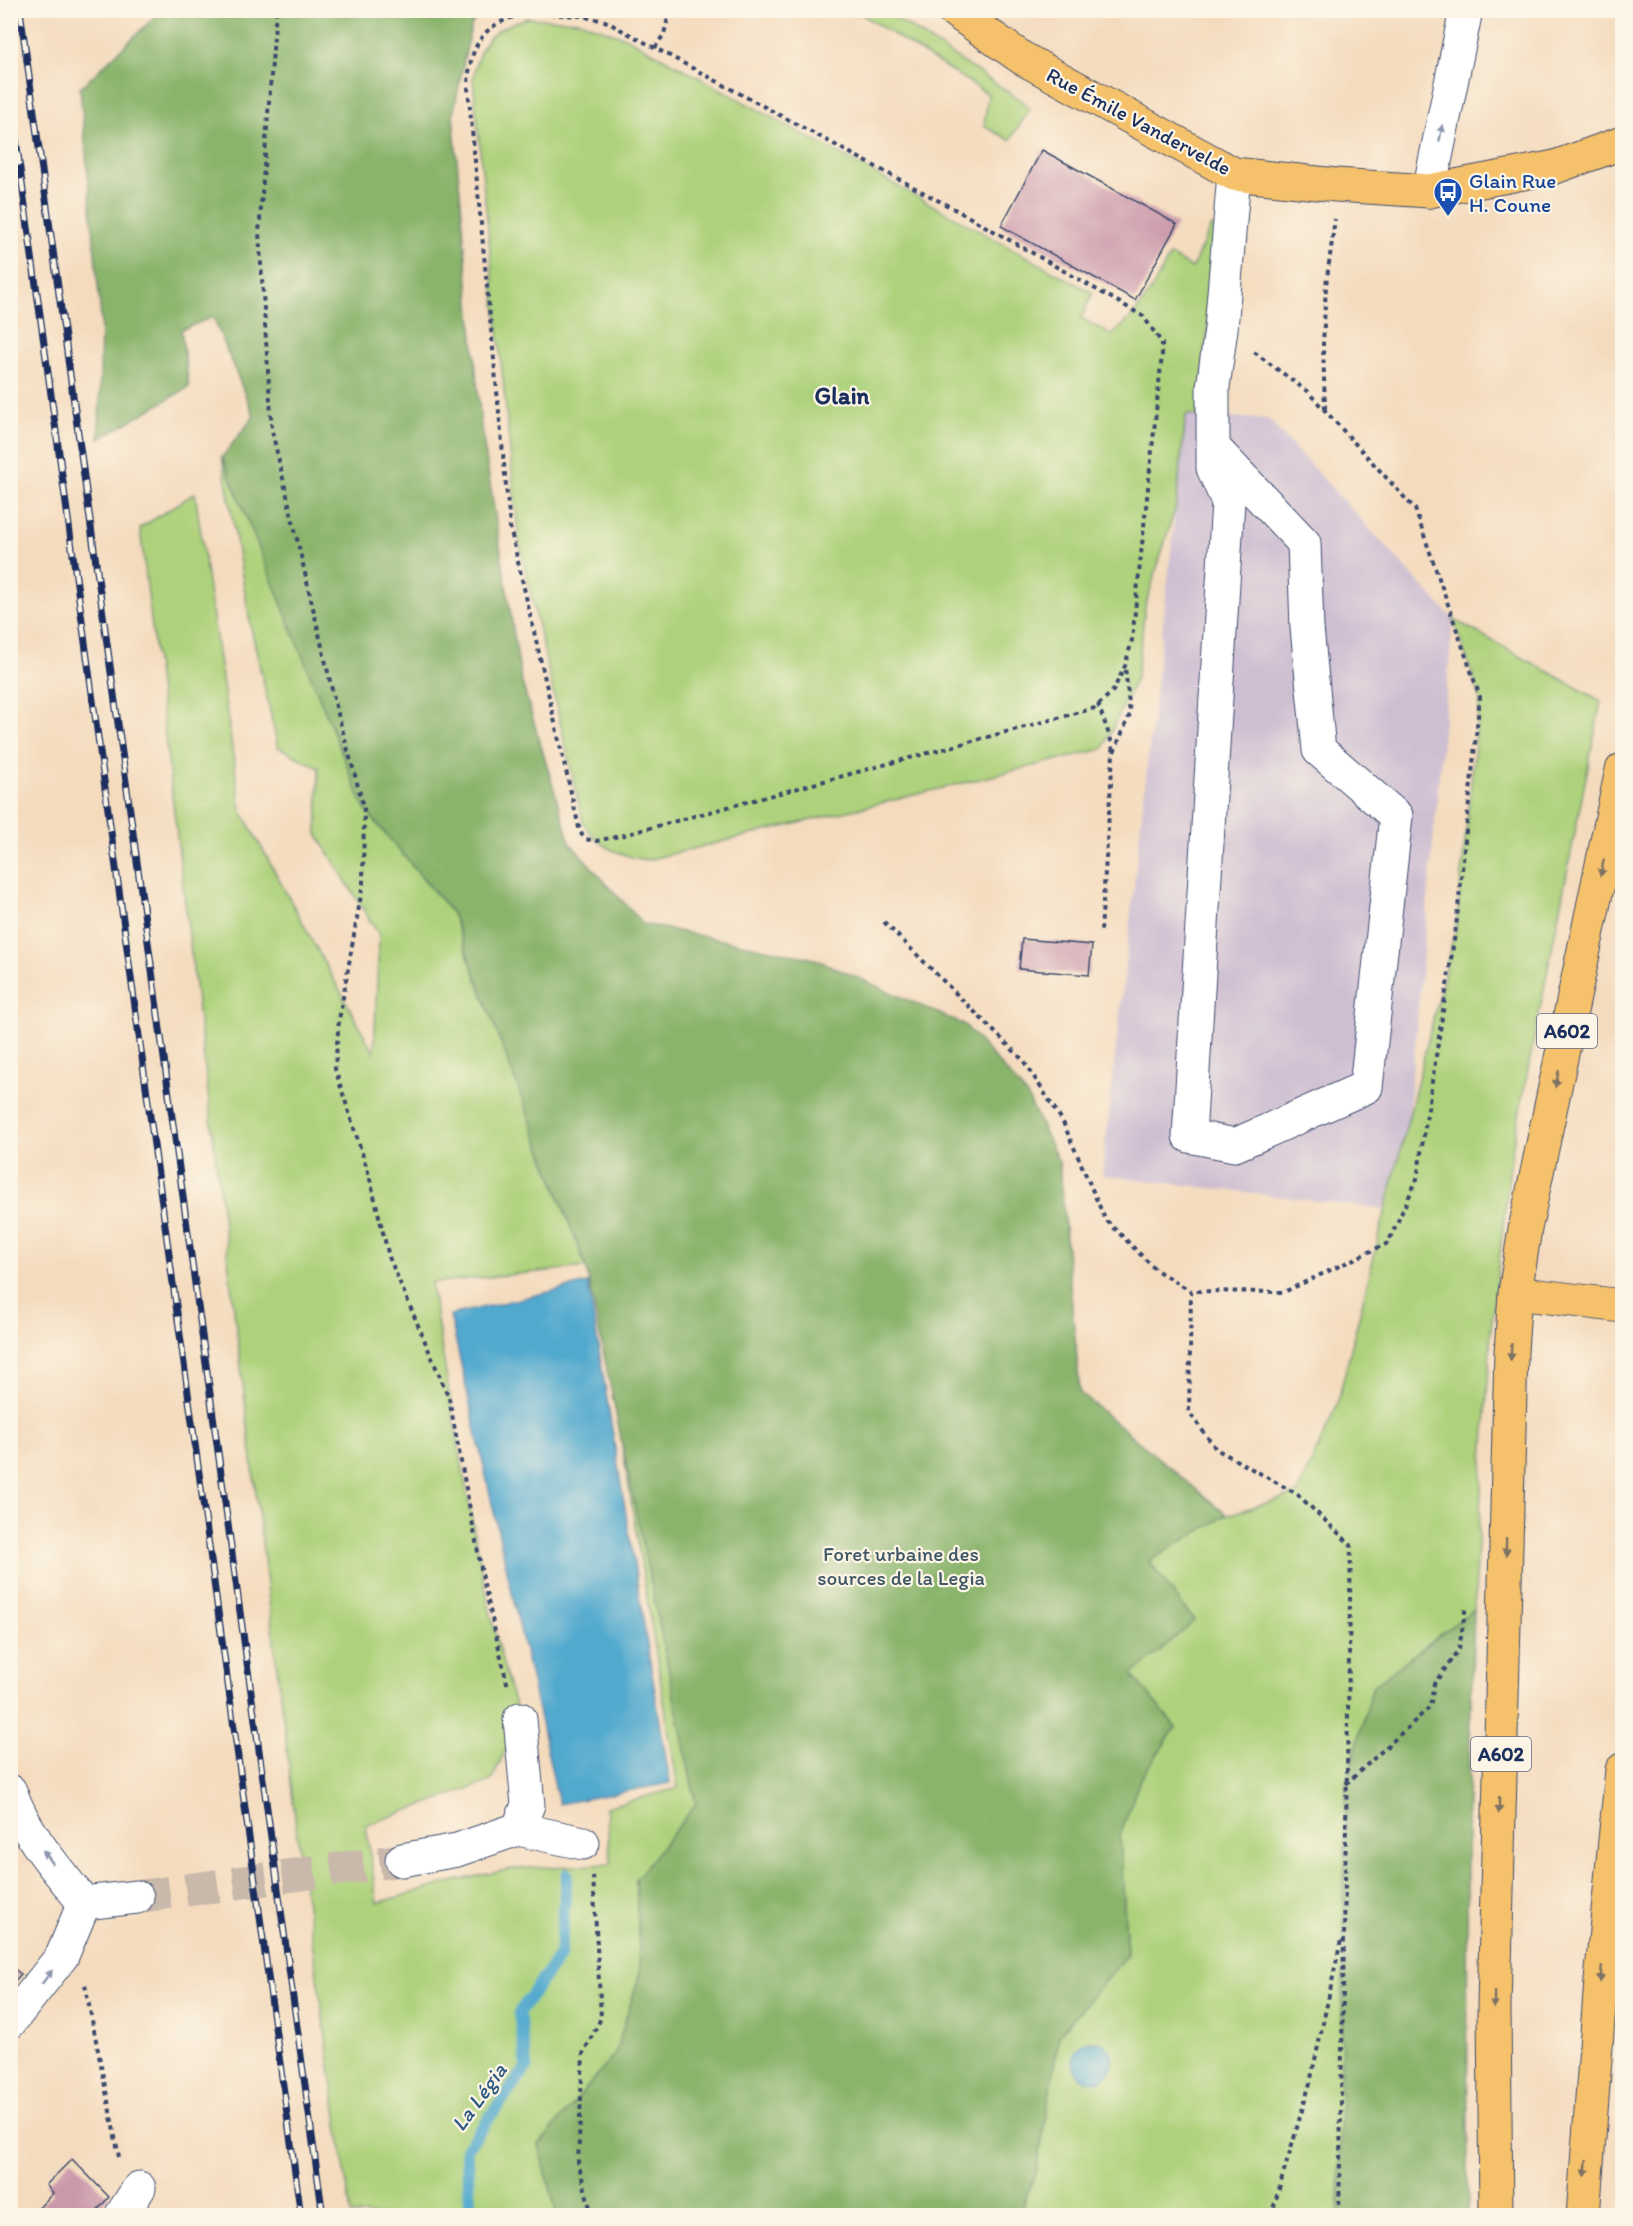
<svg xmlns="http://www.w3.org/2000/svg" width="1633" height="2226" viewBox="0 0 1633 2226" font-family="Itim,sans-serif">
	<rect width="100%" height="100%" fill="#fcf5e5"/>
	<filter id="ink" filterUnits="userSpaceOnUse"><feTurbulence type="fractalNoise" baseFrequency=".0167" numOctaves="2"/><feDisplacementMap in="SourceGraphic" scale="12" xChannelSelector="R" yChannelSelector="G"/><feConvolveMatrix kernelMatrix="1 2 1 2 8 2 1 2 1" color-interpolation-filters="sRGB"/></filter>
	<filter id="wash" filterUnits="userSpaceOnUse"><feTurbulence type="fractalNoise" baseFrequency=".008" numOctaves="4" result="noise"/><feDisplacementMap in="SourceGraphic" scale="24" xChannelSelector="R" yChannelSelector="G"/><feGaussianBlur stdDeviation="1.35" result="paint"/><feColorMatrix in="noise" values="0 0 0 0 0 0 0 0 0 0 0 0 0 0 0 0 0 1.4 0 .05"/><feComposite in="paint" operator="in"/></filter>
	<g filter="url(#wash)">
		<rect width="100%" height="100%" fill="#f4dbbe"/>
		<path fill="#cdbed2" d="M1186 415 1268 419 1453 619 1400 1211 1102 1175Z"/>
		<path fill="#aed27c" stroke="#64806d" stroke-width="1.5" d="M856 11H885L1025 103 1030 109 1010 140 984 126 988 94Z
			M527 18 579 21 627 38 1093 293 1081 318 1112 335C1141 311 1153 288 1170 255L1192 268 1211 226 1218 228 1199 415H1186L1176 506 1145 607 1137 676 1103 749 647 860C620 856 597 847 583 822L519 542 473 79C479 41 491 29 527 18Z
			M222 457 293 473 364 808 452 913 586 1267 431 1283C443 1360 457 1437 471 1514 484 1583 496 1652 520 1719L491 1781 366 1825 377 1903 451 1882 510 1869 611 1864 606 1807 678 1788 615 1403 696 1804 636 1880 640 1973 615 2054 539 2145 557 2215H351L298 1842 140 528 195 493 241 810 374 1053 379 935 317 834 319 768 278 747 251 628Z
			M1453 619 1601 701 1512 1150 1491 1330 1474 1609 1373 1686 1346 1784 1339 2215 1019 2216 1037 2169 1059 2035 1127 1955 1120 1835 1140 1779 1176 1727 1131 1675 1194 1620 1148 1561 1227 1515 1297 1494 1337 1405 1456 927 1480 697Z"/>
		<path fill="#8ab46c" stroke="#527265" stroke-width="1.5" d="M161 11H480L471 26 453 115 481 426 521 679 570 843 643 924 815 959 965 1025 1026 1094 1059 1162 1080 1393 1227 1515 1149 1561 1194 1621 1132 1675 1176 1727 1140 1779 1120 1835 1127 1955 1059 2035 1037 2169 1019 2215H557L539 2145 615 2054 640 1973 636 1879 696 1804 586 1267 452 913 364 808 222 457 254 416 213 317 181 330 189 387 99 439 101 318 80 88Z
			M1474 1609 1467 1835 1468 2215H1339L1346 1784 1373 1686Z"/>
		<path fill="#51a9ce" stroke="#366c96" stroke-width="1.5" d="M588 1283 670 1783 559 1804 450 1315Z
			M1073 2061a20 20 0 1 1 40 0a20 20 0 1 1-40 0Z"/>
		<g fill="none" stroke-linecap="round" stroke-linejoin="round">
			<path stroke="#51a9ce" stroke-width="12" d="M471 2216 466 2149 527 2067 519 2013 560 1955 567 1874"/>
		</g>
		<g id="blocks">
			<path fill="#cb98aa" d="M1042 150 1177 224 1135 300 1001 226Z
				M1022 939 1092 945 1089 975 1019 969Z
				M10 1966 21 1974 10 1986Z
				M72 2159 109 2197 92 2216H31L53 2193 46 2185Z"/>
		</g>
	</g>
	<g filter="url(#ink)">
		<use href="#blocks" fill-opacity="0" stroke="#3c496c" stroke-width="1.5"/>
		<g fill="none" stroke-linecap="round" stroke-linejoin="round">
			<path stroke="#c9b9ab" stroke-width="33" stroke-dasharray="33 16" stroke-linecap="butt" d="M137 1897 402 1860"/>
			<g stroke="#3c496c" stroke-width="35">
				<path id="minor" d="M1429 191 1466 10
					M1213 447 1304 543 1307 628 1319 750 1396 816 1366 1087 1235 1145 1189 1136 1228 502 1213 468V387L1221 329 1234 174
					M10 1791C25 1834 56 1868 84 1903
					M518 1829 583 1843
					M402 1860 457 1850 518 1829 528 1805 520 1719
					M84 1903 137 1897
					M10 2022 62 1956 84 1903
					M121 2216 139 2188"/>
			</g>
			<g stroke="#3c496c" stroke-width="35">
				<path id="major" d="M953 10 1022 58 1234 174 1336 185 1429 191 1555 167 1622 143"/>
			</g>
			<g stroke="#3c496c" stroke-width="35">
				<path id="highway" d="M1515 1293 1622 1306
					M1496 2216 1494 2007 1511 1352 1515 1293 1525 1229 1622 770
					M1583 2216 1601 1981 1622 1770"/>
			</g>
			<path stroke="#3c496c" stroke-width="4" stroke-dasharray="4.5 4.5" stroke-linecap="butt" d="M276 10 259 233 272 431 336 707 364 808 363 884 339 1020 335 1069 369 1175 389 1257 449 1398 484 1584 508 1687
				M532 13 581 16 605 21 969 217 1143 316 1162 343V355L1132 640 1125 666 1113 691 1095 708 624 835 596 841 585 839 580 832 510 527 468 88C469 41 486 20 532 13Z
				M655 48 664 34 670 10
				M1254 352 1308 392 1415 509 1480 697 1456 927 1417 1179 1388 1243 1284 1292 1191 1291 1189 1412 1216 1449 1297 1494 1351 1545 1339 2216
				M1325 409 1323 344 1326 285 1335 219
				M1098 704 1112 743 1113 754 1101 931
				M1114 752 1130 714 1125 667
				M884 922 1023 1060 1062 1120 1105 1219 1156 1270 1191 1291
				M1346 1784 1430 1707 1434 1684 1459 1649 1466 1606
				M85 1985 119 2157
				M592 2216 578 2162 583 2054 601 2018 593 1875
				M1271 2216 1310 2083 1341 1940"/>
			<use href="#minor" stroke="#fff" stroke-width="33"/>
			<use href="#major" stroke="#f5c16b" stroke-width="33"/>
			<use href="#highway" stroke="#f5c16b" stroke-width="33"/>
			<g stroke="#1b2f5e" stroke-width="7">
				<path id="rail" d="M20 10 323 2216
					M10 96 301 2216"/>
			</g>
			<use href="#rail" stroke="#fcf5e5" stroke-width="4.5" stroke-dasharray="14" stroke-linecap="butt"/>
		</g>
		<defs><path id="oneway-solid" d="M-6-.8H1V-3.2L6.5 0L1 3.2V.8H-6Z" transform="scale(1.5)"/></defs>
		<g fill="#8d97ae">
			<use href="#oneway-solid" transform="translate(1441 133) rotate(-78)"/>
			<use href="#oneway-solid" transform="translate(48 1857) rotate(-127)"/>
			<use href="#oneway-solid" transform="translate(47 1977) rotate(-53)"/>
		</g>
		<g fill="#7d7164">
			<use href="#oneway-solid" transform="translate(1602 868) rotate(102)"/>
			<use href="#oneway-solid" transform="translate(1557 1079) rotate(102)"/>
			<use href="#oneway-solid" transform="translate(1511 1352) rotate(93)"/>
			<use href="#oneway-solid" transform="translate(1506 1547) rotate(91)"/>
			<use href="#oneway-solid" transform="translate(1499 1805) rotate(91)"/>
			<use href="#oneway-solid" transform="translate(1601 1974) rotate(96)"/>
			<use href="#oneway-solid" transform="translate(1494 2000) rotate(91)"/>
			<use href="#oneway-solid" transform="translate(1586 2168) rotate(94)"/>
		</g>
	</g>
	<defs>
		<g id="bus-pin" transform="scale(1.5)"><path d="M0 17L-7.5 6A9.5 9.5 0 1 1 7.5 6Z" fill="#1a4fb4" stroke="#fcf5e5"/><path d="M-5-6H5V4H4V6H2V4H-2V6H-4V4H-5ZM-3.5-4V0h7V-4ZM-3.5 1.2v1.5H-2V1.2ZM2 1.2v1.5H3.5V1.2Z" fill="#fff"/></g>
	</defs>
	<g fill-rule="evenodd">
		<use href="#bus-pin" x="1448" y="192"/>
	</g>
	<g text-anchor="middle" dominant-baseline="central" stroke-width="4.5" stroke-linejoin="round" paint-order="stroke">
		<g fill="#fcf5e5" stroke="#5e6a86" stroke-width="1.5">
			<rect x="1537" y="1014" width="60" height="34" rx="4.5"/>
			<rect x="1471" y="1737" width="60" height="34" rx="4.5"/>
		</g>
		<g font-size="20" font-weight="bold" fill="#1b2f5e">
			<text x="1567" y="1031">A602</text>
			<text x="1501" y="1754">A602</text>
		</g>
		<g font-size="21" fill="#1b2f5e" stroke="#fcf5e5">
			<text transform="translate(1139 121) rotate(28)">Rue Émile Vandervelde</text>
		</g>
		<g font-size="21" fill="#164399" stroke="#fcf5e5" text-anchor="start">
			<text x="1469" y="180">Glain Rue<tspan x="1469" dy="24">H. Coune</tspan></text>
		</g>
		<g font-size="21" fill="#405866" stroke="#fcf5e5">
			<text x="901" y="1553">Foret urbaine des<tspan x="901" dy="24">sources de la Legia</tspan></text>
		</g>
		<g font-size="22" font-style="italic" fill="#2e5a85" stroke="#fcf5e5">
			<text transform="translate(479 2097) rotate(-54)">La Légia</text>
		</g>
		<g font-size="24" font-weight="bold" fill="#1b2f5e" stroke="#fcf5e5">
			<text x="842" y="395">Glain</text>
		</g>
	</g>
	<rect width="1633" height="2226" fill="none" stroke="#fcf5e5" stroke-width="36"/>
</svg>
